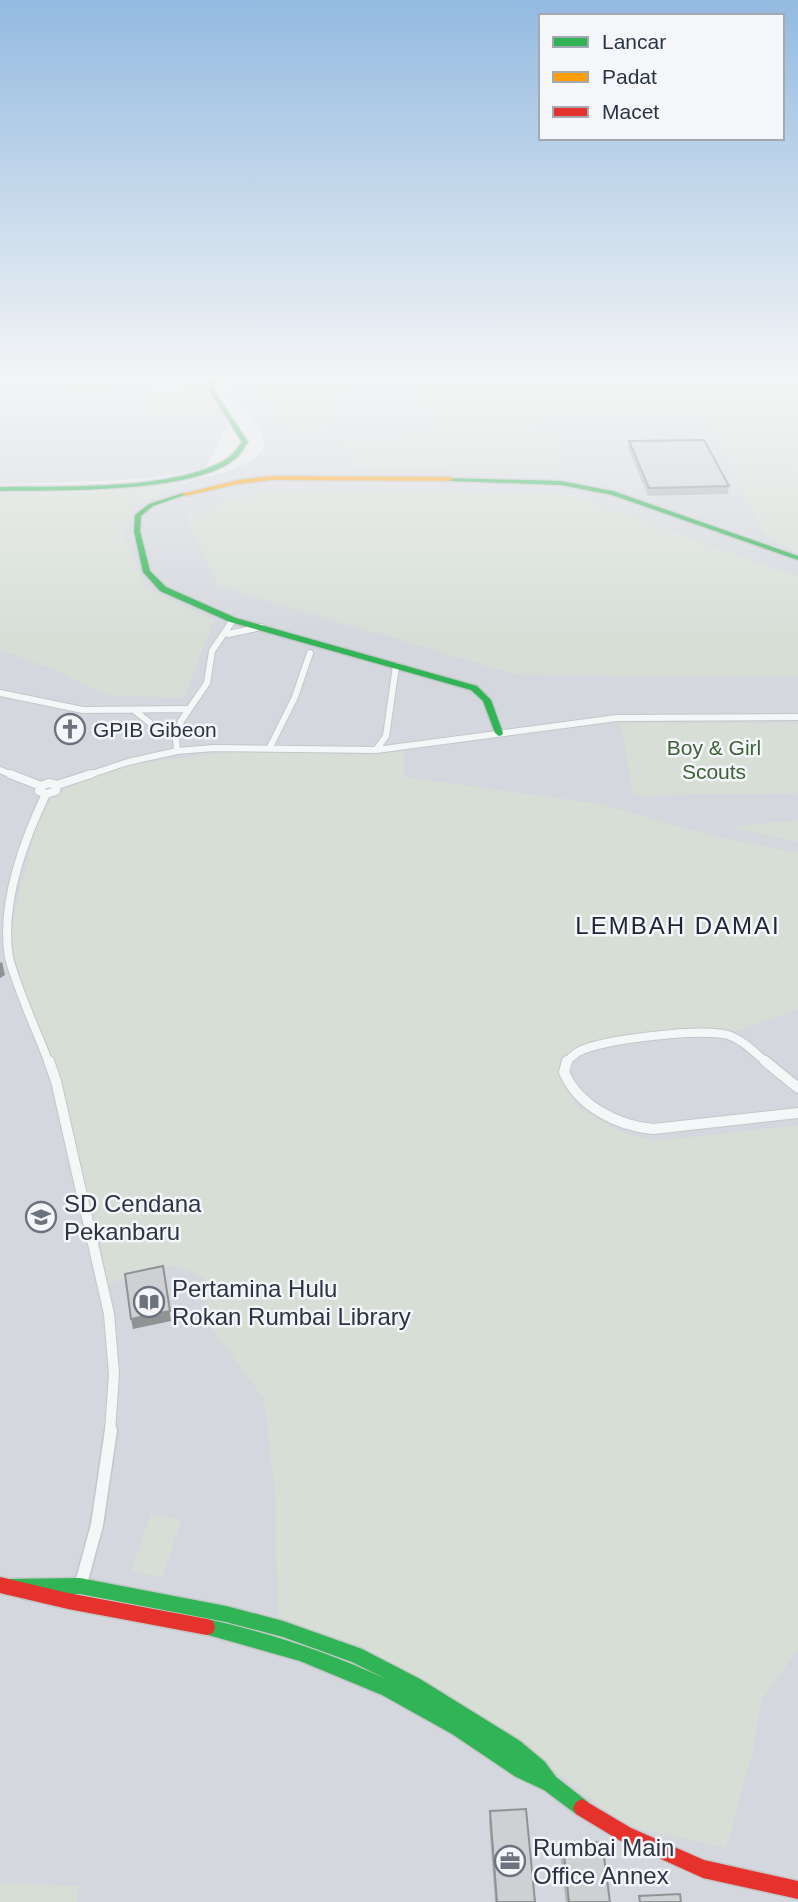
<svg xmlns="http://www.w3.org/2000/svg" width="798" height="1902" viewBox="0 0 798 1902" font-family="Helvetica,sans-serif">
	<rect width="100%" height="100%" fill="#e6e8ea"/>
	<path fill="#d4d7dd" d="M0 375H151L147 390 198 392 212 397 232 416 205 469 157 477 102 481 0 484Z
		M225 375H798V1902H0V493L94 492 183 483 229 471 256 458 262 451 264 441 259 428 225 384Z"/>
	<path fill="#d6ded6" d="M77 375H110L121 378 119 384C100 393 77 395 58 385L63 378Z
		M153 375H203L212 397 183 391V388H170L172 382H154Z
		M248 375H798V554L764 534 705 410 545 415 518 432 551 433 559 459 557 463 560 475 353 467 344 442 448 433 438 432 422 385 360 388 326 393 325 426 297 434Z
		M155 391C180 391 204 391 220 412L149 413Z
		M183 483 134 506 123 533 145 588 214 620 184 698 106 695 50 668 0 650V493L94 492Z
		M261 491 569 494 798 577V677L518 675 218 586 186 516Z
		M798 723V793L634 796 620 723Z
		M247 750 365 755 403 751 405 777 601 804 713 836 798 853V1009L737 1031H658L575 1050 560 1077 578 1107 621 1132 657 1141 798 1125V1650L762 1699 753 1750 726 1848 624 1825 566 1779 486 1723 380 1658 278 1619 275 1494 264 1399 207 1322 205 1280C167 1254 146 1271 107 1285L99 1231 15 959 12 930 18 899 36 827 51 799 83 780 124 765Z
		M798 820V842L729 827Z
		M151 1514 181 1520 162 1578 131 1571Z
		M0 1883 79 1886 77 1902H0Z"/>
	<g fill="none" stroke-linecap="round" stroke-linejoin="round">
		<g stroke="#c4c6c8" stroke-width="8">
			<path id="street-far3" d="M228 634 261 627
				M0 693 83 710 186 709
				M134 710 155 727 176 737
				M270 747 295 697 310 653
				M376 750 386 736 396 666
				M177 751 176 739 181 721 207 683 212 651 233 620
				M0 770 14 776
				M86 776 128 762 177 751 214 748 376 750 617 718 798 717"/>
		</g>
		<g stroke="#c4c6c8" stroke-width="10">
			<path id="street-far2" d="M10 774 41 786
				M49 783 57 785 56 791 46 794 39 791 41 786Z
				M57 785 91 774
				M46 794C23 842 0 904 9 958 19 994 36 1029 49 1063
				M566 1063C569 1059 573 1055 578 1052 601 1039 702 1028 728 1035 743 1040 755 1053 767 1063"/>
		</g>
		<g stroke="#c4c6c8" stroke-width="12">
			<path id="street-far1" d="M49 1061 56 1081 109 1314 114 1374 110 1431
				M567 1061 564 1072C578 1106 618 1126 653 1129L798 1113
				M765 1061 798 1088"/>
		</g>
		<g stroke="#c4c6c8" stroke-width="15">
			<path id="street" d="M80 1587 97 1525 111 1430"/>
		</g>
		<g stroke="#c4c6c8" stroke-width="3">
			<path id="fast" d="M206 375H212L216 393 248 442C244 448 240 455 235 459 193 494 55 490 0 491V487C59 486 179 491 228 458 234 454 238 447 242 442L211 393Z
				M448 478 561 481 613 491 798 556V560L612 495 561 485 450 481 447 479Z
				M183 493 188 494 153 506 141 516 140 531 150 571 166 587 236 618 477 686 491 700 503 733 502 735 499 736 495 733 483 701 471 690 230 622 160 591 143 572 134 531 135 515 149 504Z
				M80 1578 226 1606 283 1621 362 1649 420 1679 520 1741 545 1762 556 1777 588 1802 591 1808 588 1814 582 1817 576 1814 544 1790 516 1777 452 1734 382 1695 300 1661 201 1633 199 1627 201 1621 207 1619C269 1633 328 1652 386 1679L352 1662 283 1637 226 1622 80 1594 8 1595 2 1593 0 1587 2 1581 8 1579Z"/>
		</g>
		<g stroke="#c4c6c8" stroke-width="3">
			<path id="slow" d="M272 476 450 477 453 479 450 481 272 480 238 484 185 496 182 494 238 480Z"/>
		</g>
		<g stroke="#c4c6c8" stroke-width="3">
			<path id="jam" d="M0 1577 68 1593 207 1619 213 1621 215 1627 213 1633 207 1635 68 1609 0 1593Z
				M582 1799 631 1828 704 1860 798 1881V1899L703 1878 619 1840 576 1814 573 1808 576 1802Z"/>
		</g>
		<use href="#street-far3" stroke="#f5f6f7" stroke-width="6"/>
		<use href="#street-far2" stroke="#f5f6f7" stroke-width="8"/>
		<use href="#street-far1" stroke="#f5f6f7" stroke-width="10"/>
		<use href="#street" stroke="#f5f6f7" stroke-width="12"/>
		<use href="#fast" fill="#30b455" fill-rule="evenodd"/>
		<use href="#slow" fill="#ff9f0a" fill-rule="evenodd"/>
		<use href="#jam" fill="#e5322d" fill-rule="evenodd"/>
	</g>
	<path fill="#b1b3b5" d="M629 441 729 486 728 494 648 496 628 448Z
		M490 1811 535 1902H495L489 1821Z
		M563 1844 610 1902H566L560 1854Z"/>
	<path fill="#909294" d="M2 962 5 975 0 978V963Z
		M163 1266 171 1321 133 1329 131 1319Z"/>
	<path fill="#ced0d3" stroke="#909294" stroke-width="2" d="M704 440 729 486 649 488 629 441Z
		M163 1266 170 1311 131 1319 125 1274Z
		M526 1809 535 1902H497L490 1811Z
		M602 1842 610 1902H569L563 1844Z
		M680 1894 681 1902H640L639 1896Z"/>
	<linearGradient id="sky" x2="0" y2="1"><stop stop-color="#93bae0"/><stop offset="0.59" stop-color="#f4f5f6"/><stop offset="1" stop-color="#f4f5f6" stop-opacity="0"/></linearGradient>
	<rect width="798" height="641" fill="url(#sky)"/>
	<defs>
		<g id="church-ring" transform="scale(1.575)"><circle r="9.5" fill="#f4f6f9" stroke="#6c737f" stroke-width="1.5"/><path d="M-1.2-6h2.4v3.5h3.3v2.4h-3.3V6h-2.4V-.1h-3.3v-2.4h3.3Z" fill="#6c737f"/></g>
		<g id="school-ring" transform="scale(1.575)"><circle r="9.5" fill="#f4f6f9" stroke="#6c737f" stroke-width="1.5"/><path d="M0-5L7-2L0 1L-7-2ZM-4 1L0 2.5L4 1V4Q0 6-4 4Z" fill="#6c737f"/></g>
		<g id="library-ring" transform="scale(1.575)"><circle r="9.5" fill="#f4f6f9" stroke="#6c737f" stroke-width="1.5"/><path d="M-6-4Q-3-5.5-.7-3.5V5Q-3 3-6 4ZM6-4Q3-5.5 .7-3.5V5Q3 3 6 4Z" fill="#6c737f"/></g>
		<g id="office-ring" transform="scale(1.575)"><circle r="9.5" fill="#f4f6f9" stroke="#6c737f" stroke-width="1.5"/><path d="M-6-3h4V-5.5h4V-3h4V5H-6ZM-1-4.5V-3h2v-1.5ZM-6 0V1H6V0Z" fill="#6c737f"/></g>
	</defs>
	<g fill-rule="evenodd">
		<use href="#church-ring" x="70" y="729"/>
		<use href="#school-ring" x="41" y="1217"/>
		<use href="#library-ring" x="149" y="1302"/>
		<use href="#office-ring" x="510" y="1861"/>
	</g>
	<g text-anchor="middle" dominant-baseline="central" stroke-width="5" stroke-linejoin="round" paint-order="stroke">
		<g font-size="21" fill="#2b3445" stroke="#f4f6f9" text-anchor="start">
			<text x="93" y="729">GPIB Gibeon</text>
		</g>
		<g font-size="21" fill="#3f6138" stroke="#f4f6f9">
			<text x="714" y="747">Boy &amp; Girl<tspan x="714" dy="24">Scouts</tspan></text>
		</g>
		<g font-size="24" letter-spacing="2" fill="#1d2536" stroke="#f4f6f9">
			<text x="678" y="925">LEMBAH DAMAI</text>
		</g>
		<g font-size="24" fill="#2b3445" stroke="#f4f6f9" text-anchor="start">
			<text x="64" y="1203">SD Cendana<tspan x="64" dy="28">Pekanbaru</tspan></text>
			<text x="172" y="1288">Pertamina Hulu<tspan x="172" dy="28">Rokan Rumbai Library</tspan></text>
			<text x="533" y="1847">Rumbai Main<tspan x="533" dy="28">Office Annex</tspan></text>
		</g>
	</g>
	<rect x="539" y="14" width="245" height="126" fill="#f4f6f9" stroke="#a4a8b1" stroke-width="2"/>
	<rect x="553" y="37" width="35" height="10" fill="#30b455" stroke="#a4a8b1" stroke-width="2"/>
	<text x="602" y="49" font-size="21" fill="#2b3445">Lancar</text>
	<rect x="553" y="72" width="35" height="10" fill="#ff9f0a" stroke="#a4a8b1" stroke-width="2"/>
	<text x="602" y="84" font-size="21" fill="#2b3445">Padat</text>
	<rect x="553" y="107" width="35" height="10" fill="#e5322d" stroke="#a4a8b1" stroke-width="2"/>
	<text x="602" y="119" font-size="21" fill="#2b3445">Macet</text>
</svg>
